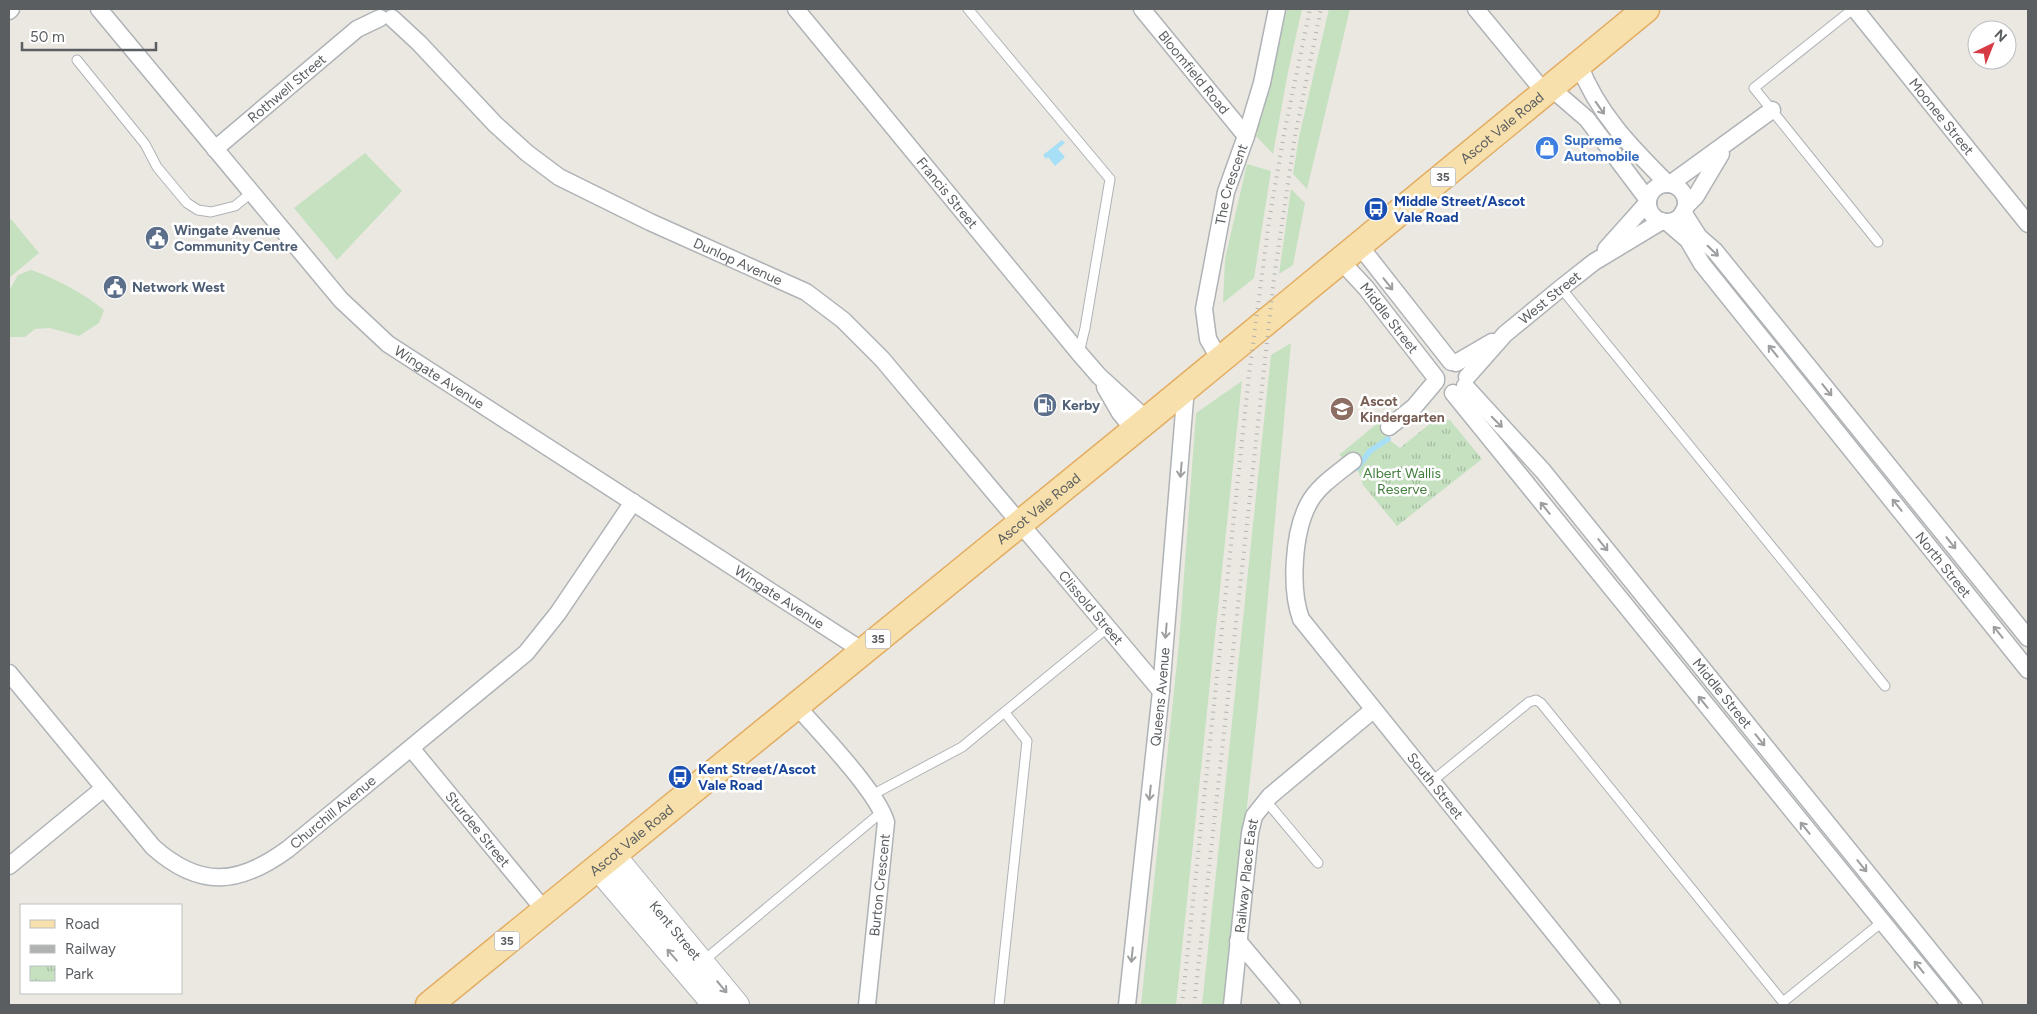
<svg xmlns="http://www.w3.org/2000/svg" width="2037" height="1014" viewBox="0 0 2037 1014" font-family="Figtree,sans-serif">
	<defs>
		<pattern id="park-tufts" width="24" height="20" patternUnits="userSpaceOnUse" patternTransform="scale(1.25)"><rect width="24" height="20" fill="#c5e1c0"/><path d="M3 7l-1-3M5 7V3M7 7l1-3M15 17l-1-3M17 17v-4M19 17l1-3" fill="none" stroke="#a3ba9f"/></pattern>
	</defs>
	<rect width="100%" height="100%" fill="#ebe8e2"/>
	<path fill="#c5e1c0" d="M1287 9H1302L1288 72 1273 154 1256 136Z
		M1329 9H1350L1307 189 1293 174 1299 137Z
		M365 153 402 191 337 260 294 208Z
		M1247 164 1271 171 1254 278 1223 303 1225 259Z
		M1291 189 1305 203 1293 265 1279 274Z
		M11 219 39 253 9 278V221Z
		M31 270C57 279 83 293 104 310L99 323 79 336 50 328 35 329 25 337H10L9 291 18 275Z
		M1291 343 1258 707 1225 1005H1202L1271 355Z
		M1242 381 1176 1005H1141L1179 643 1196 413Z"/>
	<path fill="url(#park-tufts)" d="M1437 418 1450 420 1482 459 1397 526 1363 485 1357 468 1339 455 1380 421 1388 439 1400 448Z"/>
	<path fill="#a7dff6" d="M1062 140 1065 143 1058 149 1065 157 1055 166 1048 157 1046 159 1043 155Z"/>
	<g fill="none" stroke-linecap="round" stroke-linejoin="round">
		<path stroke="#a7dff6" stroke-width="5.5" d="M1357 468 1370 451 1388 439"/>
		<g stroke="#afb3b6" stroke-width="11">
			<path id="lane" d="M968 9 1110 179 1085 328 1079 353
				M1853 9 1754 88 1878 242
				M77 60 145 144 157 167 187 203 198 210 211 212 235 206 251 193
				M1561 288 1885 686
				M1431 782 1529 702 1536 700 1541 703 1783 1002 1882 922
				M872 795 962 747 1107 628
				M1272 808 1318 863
				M702 962 883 811
				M999 1005 1027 741 1006 714"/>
		</g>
		<g stroke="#afb3b6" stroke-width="19">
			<g id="street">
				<path id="s1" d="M99 9 341 300 388 344 863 651"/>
				<path id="s2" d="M796 9 1079 353 1099 376 1147 420"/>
				<path id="s3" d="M1142 9 1246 136"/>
				<path d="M1476 9 1545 93"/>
				<path id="s4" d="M1855 9 2028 224"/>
				<path d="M9 11 11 9"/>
				<path id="s5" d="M392 18 419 43 495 124 527 153 559 177 650 222 806 292 843 320 882 359 1161 691"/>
				<path d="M1579 64C1597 113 1632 148 1668 184"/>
				<path d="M1551 88 1587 119 1648 200"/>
				<path id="s6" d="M215 149 357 29 380 18"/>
				<circle cx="1667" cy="203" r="19"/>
				<path d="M1670 184 1772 110"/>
				<path d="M1686 206 1696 196 1721 154"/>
				<path d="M1683 212 1699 237 1715 251 2028 638"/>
				<path id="s7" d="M1667 222 1688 240 1702 264 2028 670"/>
				<path d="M1359 245 1451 362"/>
				<path d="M1606 249 1648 202"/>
				<path id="s8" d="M1340 260 1366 288 1436 378"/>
				<path id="s9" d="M1220 360 1208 339 1204 309 1226 192 1246 136 1262 83 1277 9"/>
				<path d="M1456 363 1492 342"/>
				<path id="s10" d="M1467 377 1505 334 1561 288 1594 262 1662 221"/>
				<path id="s11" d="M1465 386 1543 471 1974 1005"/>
				<path d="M1105 387 1120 413 1134 430"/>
				<path d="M1453 393 1950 1005"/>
				<path d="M1389 427 1414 407 1436 381"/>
				<path id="s12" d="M1353 461C1338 473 1318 486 1309 503 1293 532 1290 589 1301 619L1612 1005"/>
				<path id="s13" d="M9 673 153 847C200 889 239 885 288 849L526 653 558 613 633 502"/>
				<path d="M796 705C820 733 877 791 886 822L867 1005"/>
				<path id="s14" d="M411 748 545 911"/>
				<path d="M9 866 104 788"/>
				<path d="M1238 941 1292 1005"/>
				<path id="s15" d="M1127 1005 1161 691 1186 387"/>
				<path id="s16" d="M1232 1005 1250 833 1254 816 1270 796 1373 710"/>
			</g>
		</g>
		<g stroke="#aeb2b6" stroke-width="26">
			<g id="secondary">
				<path id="s17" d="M613 855 737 1005"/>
				<path d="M598 868 715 1005"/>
			</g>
		</g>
		<g stroke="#e3ad63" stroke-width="29">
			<g id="primary">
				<path id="s18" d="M429 1005 1147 420 1646 9"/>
			</g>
		</g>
		<use href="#lane" stroke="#fff" stroke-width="9"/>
		<use href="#street" stroke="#fff" stroke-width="16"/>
		<use href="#secondary" stroke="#fff" stroke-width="24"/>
		<use href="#primary" stroke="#f7e0ab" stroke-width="26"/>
		<path stroke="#b0b1b1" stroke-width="4" stroke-dasharray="1 6" stroke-linecap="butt" d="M1182 1005 1249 375 1269 221 1284 134 1310 9
			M1194 1005 1274 278 1295 136 1321 9"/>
	</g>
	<defs><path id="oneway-shaft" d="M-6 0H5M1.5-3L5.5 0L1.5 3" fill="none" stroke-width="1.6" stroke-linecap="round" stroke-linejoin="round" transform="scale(1.25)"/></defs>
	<g stroke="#9c9ea0">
		<use href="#oneway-shaft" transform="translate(1600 108) rotate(55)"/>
		<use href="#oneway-shaft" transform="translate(1713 251) rotate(44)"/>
		<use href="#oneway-shaft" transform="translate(1388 284) rotate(52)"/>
		<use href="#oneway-shaft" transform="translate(1773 351) rotate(-129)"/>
		<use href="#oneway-shaft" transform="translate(1827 390) rotate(51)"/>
		<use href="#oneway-shaft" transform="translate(1497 422) rotate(45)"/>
		<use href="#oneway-shaft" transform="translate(1181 470) rotate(95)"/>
		<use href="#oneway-shaft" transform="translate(1897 505) rotate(-129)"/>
		<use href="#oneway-shaft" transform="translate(1545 508) rotate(-129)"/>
		<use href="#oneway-shaft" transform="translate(1951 543) rotate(51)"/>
		<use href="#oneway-shaft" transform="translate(1603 545) rotate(51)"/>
		<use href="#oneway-shaft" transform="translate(1166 631) rotate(95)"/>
		<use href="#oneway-shaft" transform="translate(1998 632) rotate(-129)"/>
		<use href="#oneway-shaft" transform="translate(1703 702) rotate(-129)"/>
		<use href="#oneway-shaft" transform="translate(1760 740) rotate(51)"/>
		<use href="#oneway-shaft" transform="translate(1150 793) rotate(96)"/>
		<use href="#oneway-shaft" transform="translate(1805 828) rotate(-129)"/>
		<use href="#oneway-shaft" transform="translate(1862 866) rotate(51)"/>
		<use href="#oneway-shaft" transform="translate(672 955) rotate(-131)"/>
		<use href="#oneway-shaft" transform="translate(1132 955) rotate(96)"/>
		<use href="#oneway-shaft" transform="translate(1919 967) rotate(-129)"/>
		<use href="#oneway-shaft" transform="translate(722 987) rotate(50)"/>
	</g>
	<defs>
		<g id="shop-disc" transform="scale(1.25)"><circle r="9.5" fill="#3f7fe0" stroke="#fff"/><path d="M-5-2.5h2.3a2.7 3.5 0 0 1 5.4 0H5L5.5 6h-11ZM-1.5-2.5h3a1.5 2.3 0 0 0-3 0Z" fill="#fff"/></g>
		<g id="bus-disc" transform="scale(1.25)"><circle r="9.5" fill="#1a4fb4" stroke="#fff"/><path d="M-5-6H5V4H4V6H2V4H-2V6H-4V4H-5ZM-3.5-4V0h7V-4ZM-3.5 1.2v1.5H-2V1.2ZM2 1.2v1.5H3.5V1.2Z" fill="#fff"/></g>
		<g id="civic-disc" transform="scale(1.25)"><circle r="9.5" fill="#5c6f8a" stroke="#fff"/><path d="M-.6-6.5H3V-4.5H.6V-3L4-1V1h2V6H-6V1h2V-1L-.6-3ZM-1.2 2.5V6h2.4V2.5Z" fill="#fff"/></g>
		<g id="fuel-disc" transform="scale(1.25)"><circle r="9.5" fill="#5c6f8a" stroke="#fff"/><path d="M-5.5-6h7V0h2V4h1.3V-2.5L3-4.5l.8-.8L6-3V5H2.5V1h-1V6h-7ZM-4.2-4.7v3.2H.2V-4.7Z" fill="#fff"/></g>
		<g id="school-disc" transform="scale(1.25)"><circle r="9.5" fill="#8d6e63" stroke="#fff"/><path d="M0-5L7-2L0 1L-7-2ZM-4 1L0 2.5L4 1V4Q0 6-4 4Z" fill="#fff"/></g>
	</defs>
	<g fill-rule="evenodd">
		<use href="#shop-disc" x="1547" y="148"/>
		<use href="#bus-disc" x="1376" y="209"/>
		<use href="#civic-disc" x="157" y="238"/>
		<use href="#civic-disc" x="115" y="287"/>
		<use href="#fuel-disc" x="1045" y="405"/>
		<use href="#school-disc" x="1342" y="409"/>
		<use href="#bus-disc" x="680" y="777"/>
	</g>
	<g text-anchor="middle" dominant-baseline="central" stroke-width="5" stroke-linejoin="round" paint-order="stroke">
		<g fill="#fff" stroke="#8c8e90" stroke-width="1">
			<rect x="1430.5" y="167.5" width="25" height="19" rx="4"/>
			<rect x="865.5" y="629.5" width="25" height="19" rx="4"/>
			<rect x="494.5" y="931.5" width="25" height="19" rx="4"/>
		</g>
		<g font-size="12" font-weight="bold" fill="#5a5e61">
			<text x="1443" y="177">35</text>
			<text x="878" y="639">35</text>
			<text x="507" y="941">35</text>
		</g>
		<g font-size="14" fill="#5a5e61" stroke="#fff">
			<text stroke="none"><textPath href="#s3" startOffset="82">Bloomfield Road</textPath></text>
			<text stroke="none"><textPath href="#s6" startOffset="94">Rothwell Street</textPath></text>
			<text stroke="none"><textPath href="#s4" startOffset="138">Moonee Street</textPath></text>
			<text stroke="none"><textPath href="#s18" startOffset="1386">Ascot Vale Road</textPath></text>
			<text stroke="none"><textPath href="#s9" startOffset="182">The Crescent</textPath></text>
			<text stroke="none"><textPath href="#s2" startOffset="238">Francis Street</textPath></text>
			<text stroke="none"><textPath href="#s5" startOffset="429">Dunlop Avenue</textPath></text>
			<text stroke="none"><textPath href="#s10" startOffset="115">West Street</textPath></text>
			<text stroke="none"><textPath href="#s8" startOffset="76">Middle Street</textPath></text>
			<text stroke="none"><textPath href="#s1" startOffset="504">Wingate Avenue</textPath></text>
			<text stroke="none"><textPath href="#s18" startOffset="786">Ascot Vale Road</textPath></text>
			<text stroke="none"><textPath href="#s7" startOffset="441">North Street</textPath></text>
			<text stroke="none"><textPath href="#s1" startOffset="909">Wingate Avenue</textPath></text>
			<text stroke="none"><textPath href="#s5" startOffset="930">Clissold Street</textPath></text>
			<text stroke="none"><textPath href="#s11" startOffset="401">Middle Street</textPath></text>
			<text stroke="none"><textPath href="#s15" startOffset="310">Queens Avenue</textPath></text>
			<text stroke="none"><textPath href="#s12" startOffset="394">South Street</textPath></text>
			<text stroke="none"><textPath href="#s13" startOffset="434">Churchill Avenue</textPath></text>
			<text stroke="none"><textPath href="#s14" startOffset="105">Sturdee Street</textPath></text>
			<text stroke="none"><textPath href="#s18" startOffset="261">Ascot Vale Road</textPath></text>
			<text stroke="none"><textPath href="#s16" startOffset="130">Railway Place East</textPath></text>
			<text transform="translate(880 885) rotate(-84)">Burton Crescent</text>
			<text stroke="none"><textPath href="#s17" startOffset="98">Kent Street</textPath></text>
		</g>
		<g font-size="14" font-weight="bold" fill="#366cbe" stroke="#fff" text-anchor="start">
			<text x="1564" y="140">Supreme<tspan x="1564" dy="16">Automobile</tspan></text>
		</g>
		<g font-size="14" font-weight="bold" fill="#164399" stroke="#fff" text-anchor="start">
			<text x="1394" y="201">Middle Street/Ascot<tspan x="1394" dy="16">Vale Road</tspan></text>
			<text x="698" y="769">Kent Street/Ascot<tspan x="698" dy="16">Vale Road</tspan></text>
		</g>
		<g font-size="14" font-weight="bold" fill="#4e5e75" stroke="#fff" text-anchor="start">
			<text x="174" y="230">Wingate Avenue<tspan x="174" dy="16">Community Centre</tspan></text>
			<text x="132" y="287">Network West</text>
			<text x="1062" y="405">Kerby</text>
		</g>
		<g font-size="14" font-weight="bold" fill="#785e54" stroke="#fff" text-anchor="start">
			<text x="1360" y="401">Ascot<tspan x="1360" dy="16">Kindergarten</tspan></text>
		</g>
		<g font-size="14" fill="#427e3c" stroke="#fff">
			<text x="1402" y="473">Albert Wallis<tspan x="1402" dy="16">Reserve</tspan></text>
		</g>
	</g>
	<rect width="2037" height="1014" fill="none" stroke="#5a5e61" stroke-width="20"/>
	<rect x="20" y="904" width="162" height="90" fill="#ffffff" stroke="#bdbfc0"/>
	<rect x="30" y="920" width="25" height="8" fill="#f7e0ab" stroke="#bdbfc0"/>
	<text x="65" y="929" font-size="15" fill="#5a5e61">Road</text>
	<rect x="30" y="945" width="25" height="8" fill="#b0b1b1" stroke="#bdbfc0"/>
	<text x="65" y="954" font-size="15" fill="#5a5e61">Railway</text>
	<rect x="30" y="966" width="25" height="15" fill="url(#park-tufts)" stroke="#bdbfc0"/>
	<text x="65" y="979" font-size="15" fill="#5a5e61">Park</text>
	<g transform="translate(1992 45) rotate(43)"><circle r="24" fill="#ffffff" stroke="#bdbfc0"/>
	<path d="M0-4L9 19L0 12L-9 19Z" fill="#d73b45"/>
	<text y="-8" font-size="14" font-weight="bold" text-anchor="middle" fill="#5a5e61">N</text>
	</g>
	<path d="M22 42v8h134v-8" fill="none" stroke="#5a5e61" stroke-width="2.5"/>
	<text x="30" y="42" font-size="15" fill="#5a5e61" stroke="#ffffff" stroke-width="4" paint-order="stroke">50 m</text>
</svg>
